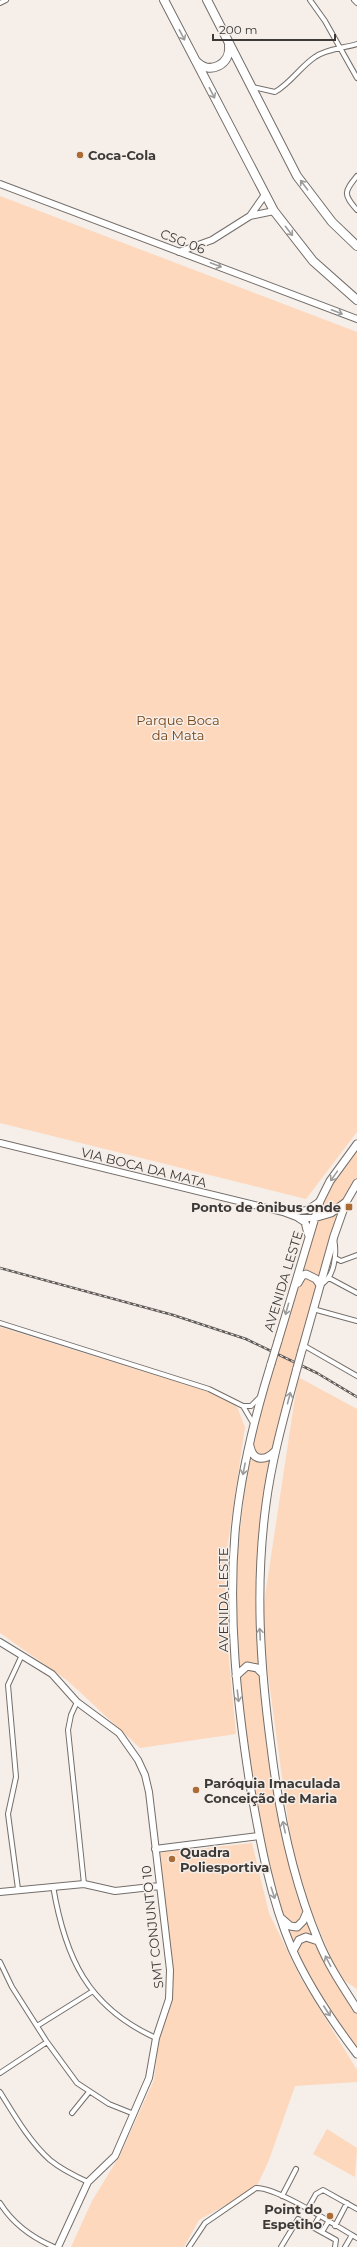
<svg xmlns="http://www.w3.org/2000/svg" width="357" height="2247" viewBox="0 0 357 2247" font-family="Montserrat,sans-serif">
	<rect width="100%" height="100%" fill="#f5eee9"/>
	<path fill="#fdd8bc" d="M0 196 357 332V1132L306 1199 0 1123Z
		M357 1144V1185L334 1236 262 1512 255 1601 259 1675 271 1772 318 1948 312 1941 357 2009V2052L317 1990 297 1954 284 1924 262 1836 236 1675 235 1608 237 1556 250 1445 321 1200Z
		M0 1327 222 1396 237 1407 245 1427 224 1570 229 1661 236 1734 140 1748 68 1681 0 1633Z
		M298 1377 357 1409V1989L339 1977 295 1872 261 1623Z
		M252 1843 269 1913 300 1977 357 2070V2082L295 2086 269 2160 256 2188 199 2220 184 2247H71L92 2201 120 2155 154 2080 159 2038 171 2000 160 1853 189 1848 190 1850Z
		M327 2129 357 2148 355 2177 313 2154Z"/>
	<g fill="none" stroke-linecap="round" stroke-linejoin="round">
		<g stroke="#746e6a" stroke-width="6">
			<path id="street" d="M310 0 325 21 357 78
				M354 0 357 3
				M0 3 6 0
				M253 87 275 92C291 83 300 67 315 57 326 49 344 48 357 44
				M357 176C344 192 343 194 357 210
				M335 1258 341 1261 357 1255
				M329 1278 357 1293
				M320 1285C335 1278 337 1253 334 1239
				M313 1309 357 1321
				M0 1323 209 1389 243 1406 253 1423
				M303 1345 357 1376
				M243 1406H251L259 1398
				M77 1702 71 1715 68 1730 84 1884
				M53 1886C65 1957 87 2007 156 2038
				M18 1889 8 1814 16 1777 8 1685 22 1655
				M0 1962 12 1987 47 2042 77 2083 109 2104 134 2114
				M37 2026 93 1991
				M0 2073 47 2042
				M0 2092C15 2116 29 2141 50 2160 61 2169 75 2176 88 2182
				M72 2113 89 2092
				M282 2196 296 2169
				M0 2203C13 2224 31 2237 54 2247
				M307 2210 316 2194 323 2190 357 2209
				M335 2226 347 2203
				M313 2227 319 2217
				M322 2232 328 2222
				M189 2247 205 2223 256 2188C277 2187 336 2226 357 2238
				M281 2247 298 2219 336 2240 335 2247
				M345 2247 352 2235"/>
		</g>
		<g stroke="#746e6a" stroke-width="8">
			<path id="secondary" d="M0 184 357 319
				M250 216 264 196
				M179 252 212 240 250 216 274 211
				M0 1143 283 1212 299 1218H314
				M291 1212 307 1210 320 1201
				M0 1642 52 1674 77 1702 119 1733 138 1760 145 1775 149 1792 170 1970 169 1999 156 2038 149 2078 115 2156 88 2182 58 2247
				M155 1849 259 1836
				M0 1892 84 1884 115 1891 160 1886"/>
		</g>
		<g stroke="#746e6a" stroke-width="9">
			<path id="primary" d="M299 1218 305 1222 308 1234
				M314 1218 331 1213 346 1202
				M298 1283 302 1276 306 1274 316 1279 320 1285
				M278 1341 320 1201 330 1181 357 1144
				M302 1350 334 1236 346 1202 357 1183
				M271 1364C254 1419 240 1476 235 1533 228 1617 237 1702 250 1785 260 1841 270 1897 292 1949 309 1987 332 2021 357 2054
				M297 1368C285 1413 272 1458 266 1504 255 1586 260 1665 271 1747 279 1813 292 1878 318 1940 328 1965 343 1987 357 2009
				M250 1446C253 1462 266 1461 275 1451
				M236 1676 247 1666 257 1668 262 1673
				M282 1919 290 1926 297 1927 303 1921 307 1912
				M293 1951 299 1940 306 1937 318 1941"/>
		</g>
		<g stroke="#746e6a" stroke-width="10">
			<path id="highway" d="M164 0 274 211 313 261 357 300
				M207 0 297 176 332 222 357 246
				M197 62C210 75 231 64 229 46"/>
		</g>
		<use href="#street" stroke="#fff" stroke-width="4"/>
		<use href="#secondary" stroke="#fff" stroke-width="6"/>
		<use href="#primary" stroke="#fff" stroke-width="7"/>
		<use href="#highway" stroke="#fff" stroke-width="8"/>
		<g stroke="#5e5a58" stroke-width="2.5">
			<path id="rail" d="M0 1268 173 1315 246 1339 317 1373 357 1397"/>
		</g>
		<use href="#rail" stroke="#f5eee9" stroke-width="1" stroke-dasharray="3" stroke-linecap="butt"/>
		<g stroke="#746e6a" stroke-width="9" stroke-linecap="butt">
			<path id="primary-bridge" d="M271 1364 278 1341
				M297 1368 302 1350"/>
		</g>
		<use href="#primary-bridge" stroke="#fff" stroke-width="7"/>
	</g>
	<defs><path id="oneway-shaft" d="M-6 0H5M1.5-3L5.5 0L1.5 3" fill="none" stroke-width="1.6" stroke-linecap="round" stroke-linejoin="round"/></defs>
	<g stroke="#9e9c9b">
		<use href="#oneway-shaft" transform="translate(182 35) rotate(63)"/>
		<use href="#oneway-shaft" transform="translate(212 93) rotate(63)"/>
		<use href="#oneway-shaft" transform="translate(304 185) rotate(-127)"/>
		<use href="#oneway-shaft" transform="translate(289 231) rotate(52)"/>
		<use href="#oneway-shaft" transform="translate(216 265) rotate(21)"/>
		<use href="#oneway-shaft" transform="translate(337 312) rotate(21)"/>
		<use href="#oneway-shaft" transform="translate(334 1176) rotate(125)"/>
		<use href="#oneway-shaft" transform="translate(287 1309) rotate(106)"/>
		<use href="#oneway-shaft" transform="translate(289 1398) rotate(-75)"/>
		<use href="#oneway-shaft" transform="translate(244 1469) rotate(101)"/>
		<use href="#oneway-shaft" transform="translate(260 1634) rotate(-93)"/>
		<use href="#oneway-shaft" transform="translate(238 1696) rotate(83)"/>
		<use href="#oneway-shaft" transform="translate(284 1827) rotate(-102)"/>
		<use href="#oneway-shaft" transform="translate(273 1893) rotate(72)"/>
		<use href="#oneway-shaft" transform="translate(328 1961) rotate(-118)"/>
		<use href="#oneway-shaft" transform="translate(327 2011) rotate(57)"/>
	</g>
	<g fill="#ab6b34" stroke="#f5eee9" stroke-width="1.5">
		<circle cx="80" cy="155" r="4"/>
		<rect x="345" y="1203" width="8" height="8" rx="2"/>
		<circle cx="196" cy="1790" r="4"/>
		<circle cx="172" cy="1859" r="4"/>
		<circle cx="330" cy="2216" r="4"/>
	</g>
	<g text-anchor="middle" dominant-baseline="central" stroke-width="3" stroke-linejoin="round" paint-order="stroke">
		<g font-size="13" font-weight="bold" fill="#3c3937" stroke="#f5eee9" text-anchor="start">
			<text x="88" y="155">Coca-Cola</text>
			<text x="341" y="1207" text-anchor="end">Ponto de ônibus onde</text>
			<text x="204" y="1783">Paróquia Imaculada<tspan x="204" dy="15">Conceição de Maria</tspan></text>
			<text x="180" y="1852">Quadra<tspan x="180" dy="15">Poliesportiva</tspan></text>
			<text x="322" y="2209" text-anchor="end">Point do<tspan x="322" dy="15">Espetiho</tspan></text>
		</g>
		<g font-size="13" fill="#3c3937" stroke="#f5eee9">
			<text transform="translate(183 241) rotate(21)">CSG 06</text>
			<text transform="translate(144 1167) rotate(14)">VIA BOCA DA MATA</text>
			<text transform="translate(283 1281) rotate(-73)">AVENIDA LESTE</text>
			<text transform="translate(223 1600) rotate(-90)">AVENIDA LESTE</text>
			<text transform="translate(152 1927) rotate(-96)">SMT CONJUNTO 10</text>
		</g>
		<g font-size="13" fill="#774312" stroke="#f5eee9">
			<text x="178" y="720">Parque Boca<tspan x="178" dy="15">da Mata</tspan></text>
		</g>
	</g>
	<path d="M213 34v6h122v-6" fill="none" stroke="#3c3937" stroke-width="2"/>
	<text x="219" y="34" font-size="12" fill="#3c3937" stroke="#f5eee9" stroke-width="3" paint-order="stroke">200 m</text>
</svg>
